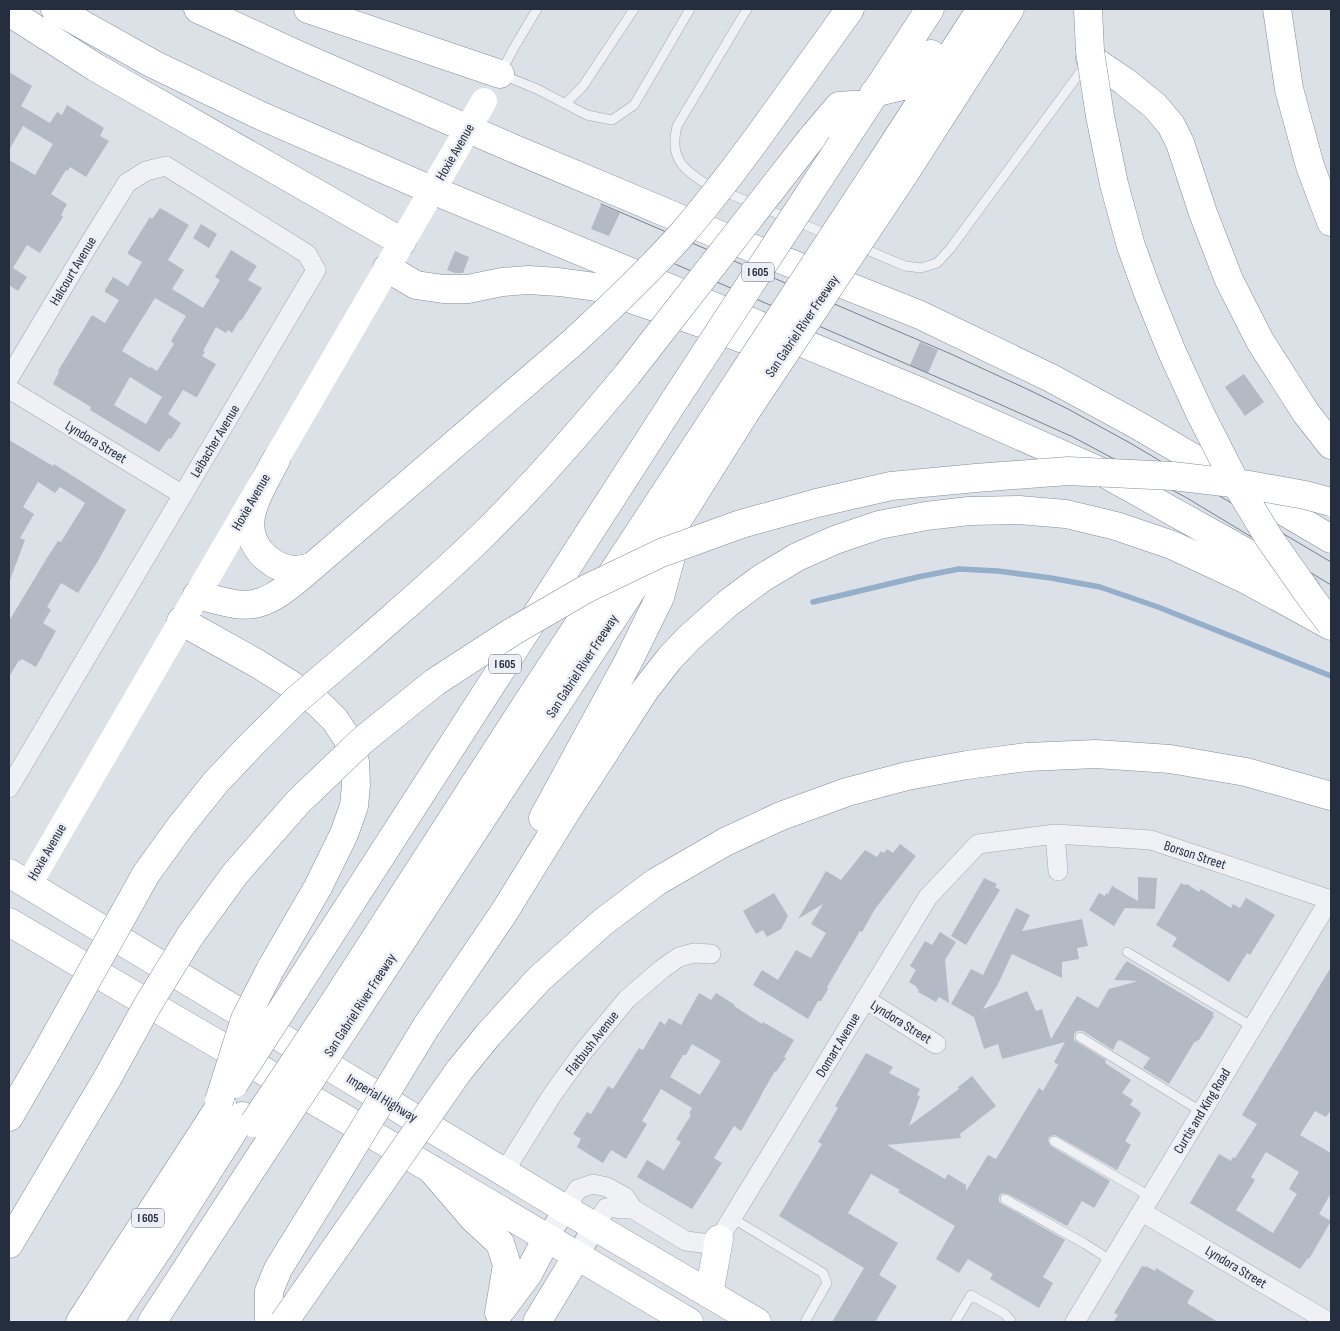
<svg xmlns="http://www.w3.org/2000/svg" width="1340" height="1331" viewBox="0 0 1340 1331" font-family="'Sofia Sans Condensed',sans-serif">
	<rect width="100%" height="100%" fill="#dce1e7"/>
	<g fill="none" stroke-linecap="round" stroke-linejoin="round">
		<path stroke="#95aec9" stroke-width="5.5" d="M813 602 918 577 959 569 998 571 1051 578 1100 587 1158 607 1331 676"/>
	</g>
	<path fill="#b3bac4" fill-rule="evenodd" d="M9 72 32 86 21 106 50 123 57 112 62 115 67 105 104 128 100 136 109 141 86 177 70 167 68 171 66 170 51 194 67 204 61 215 63 217 40 253 27 245 13 268 27 277 18 291 9 285V160L35 175 53 144 23 126 9 150Z
		M601 205 620 213 609 236 591 229Z
		M160 208 189 225 168 260 184 270 172 289 203 308 220 280 215 277 231 250 257 266 248 280 262 288 241 321 240 320 232 333 228 330 226 333 216 327 203 351 205 352 202 356 216 364 197 397H196L183 390 168 414 181 423 171 439 169 438 159 452 90 410 91 407 53 384 59 372 58 371 92 315 105 323 119 300 105 292V290L113 277 128 286 142 262 128 254V252L150 217 152 219ZM155 298 186 316 171 341 174 344 157 371 151 367 150 368 122 351ZM130 377 162 397 146 424 114 405Z
		M201 224 217 234 209 248 193 238Z
		M455 251 469 257 463 273H455L447 270Z
		M920 342 938 350 928 373 910 365Z
		M1244 374 1264 402 1245 416 1225 387Z
		M9 440 53 466 54 464 126 510 98 561 78 593 61 583 47 607 51 610 43 623 56 631 36 667 22 659 20 661 19 660 9 677V621L47 558 58 541 61 542 85 503 60 487 55 493 38 482 23 507 34 514 20 538 25 540 10 580H9Z
		M900 844 916 856 875 909 862 932 860 931 827 987 828 989 821 1001H818L808 1019 753 985 762 970 778 980 796 950 811 958 826 933 811 924 823 904 798 919 826 871 841 880 865 850 877 857 881 851 884 853 887 849 893 853Z
		M1138 877 1157 878 1155 909 1125 908 1114 926 1089 910 1099 893 1105 896 1106 893 1108 894 1112 886 1138 901Z
		M984 878 997 884 995 887 1000 890 966 945 951 936Z
		M1181 883 1185 885 1187 884 1199 892 1201 889 1231 908 1233 904 1240 908 1246 898 1275 915 1250 955 1247 953 1229 982 1172 946 1177 938 1156 925Z
		M774 893 788 916 781 929 767 937 763 930 756 934 743 911Z
		M1016 908 1030 915 1022 931 1082 919 1088 946 1077 948 1079 959 1062 962V978L1012 954 998 984 983 1009 1027 991 1036 1011 1042 1009 1051 1039 1077 996 1098 1008 1109 989 1138 981 1114 980 1125 963H1126L1127 961 1214 1013 1212 1015 1214 1016 1199 1040H1198L1196 1042 1195 1041 1169 1084 1143 1068 1150 1058 1120 1040V1041L1118 1040 1113 1050 1083 1031H1077L1074 1034V1040L1077 1042 1106 1060 1105 1063 1131 1080 1122 1093 1133 1100 1130 1105 1139 1110 1138 1111 1141 1113 1125 1141 1131 1145 1117 1170 1057 1136 1054 1135 1049 1137 1048 1141 1051 1146 1110 1181 1094 1208 1082 1201 1067 1226 1008 1194 1002 1193 999 1196V1202L1002 1204 1065 1240 1043 1277 1053 1283 1039 1308 990 1279 993 1274 968 1259 959 1273 936 1259 955 1226 898 1192 900 1190 871 1174 848 1213 898 1243 879 1275 897 1286 875 1322H832L864 1268 779 1216 822 1144 818 1142 838 1108 835 1106 866 1053 893 1067 889 1073 920 1089 917 1095 920 1096 909 1126 955 1092 959 1089 958 1087 972 1076 996 1106 960 1134 961 1138 887 1145 945 1179 948 1174 966 1185V1191L988 1155 996 1159 1039 1088 1043 1091 1058 1065 1054 1062 1065 1042 1002 1059 998 1044 984 1049 974 1017 951 1004 971 969 983 975Z
		M940 932 956 942 945 960 949 1003 939 997 936 1002 918 992 919 990 916 988 917 987 909 982 916 970 910 966 925 941 932 945Z
		M1331 967V1110L1326 1117 1315 1111 1300 1135 1331 1153V1193L1319 1214 1331 1221 1309 1259 1308 1258 1300 1269 1190 1203 1219 1154 1231 1161 1233 1157 1235 1158 1257 1124 1242 1115ZM1266 1152 1299 1172 1289 1189 1297 1194 1273 1233 1236 1210 1255 1180 1251 1177Z
		M699 993 711 1000 716 993 735 1005 734 1006 762 1024 763 1022 794 1040 784 1057 786 1058 776 1072 775 1071 761 1095V1096L741 1131 734 1126 714 1158 722 1163 692 1209 637 1177 647 1160 664 1170 681 1142 676 1139 691 1115 689 1114 692 1108 661 1089 642 1121 647 1124 626 1159 611 1150 603 1163 577 1147 581 1139 573 1134 587 1112 591 1114 608 1086 613 1089 639 1048 643 1050 660 1021 665 1025 669 1018 681 1025ZM692 1044 721 1061 700 1095 670 1077 683 1055H686Z
		M1142 1266 1145 1267 1146 1266 1155 1271 1156 1268 1194 1291 1187 1303 1218 1322H1113L1118 1315 1114 1313Z"/>
	<g fill="none" stroke-linecap="round" stroke-linejoin="round">
		<g stroke="#a1a8b1" stroke-width="10">
			<path id="service" d="M537 9 515 46 500 74 537 89 587 115 612 120 634 105 690 9
				M747 9 677 126C669 158 683 170 708 185L829 235
				M566 103 583 86 634 9
				M860 247 905 266 921 268 937 263 950 249 1087 63
				M1127 952 1253 1027
				M1080 1037 1202 1112
				M1054 1141 1151 1197
				M1005 1199 1085 1244 1112 1261
				M732 1218 823 1273 827 1283 805 1322
				M955 1322 971 1295 1005 1314 1011 1321V1322"/>
		</g>
		<g stroke="#a1a8b1" stroke-width="20">
			<path id="minor" d="M9 378 86 249 127 183 146 171 166 166 307 254 316 270 9 788
				M9 389 183 495
				M1055 834 1058 871
				M865 999 936 1044
				M504 1172 552 1095 583 1052 627 999 662 969 679 957 694 953 711 954
				M565 1209 578 1189 593 1184 607 1187 625 1197 633 1209 686 1241 710 1244 719 1239 928 897 978 844 1055 834 1151 840 1331 900
				M1142 1212 1329 1322
				M595 1226 606 1208 612 1207 620 1209H633
				M1075 1322 1330 899"/>
		</g>
		<g stroke="#a1a8b1" stroke-width="24">
			<path id="tertiary" d="M547 1238 565 1209
				M577 1256 595 1226"/>
		</g>
		<g stroke="#9ba5b3" stroke-width="29">
			<path id="primary" d="M9 873 565 1209 757 1322
				M9 922 431 1169 689 1322
				M709 1294 719 1239"/>
		</g>
		<g stroke="#838e9e" stroke-width="29">
			<path id="motorway" d="M55 9 153 64 257 114 420 185 921 392 1104 473 1256 558 1306 589
				M198 9 298 55 510 147 712 232 920 315 1051 378 1139 426 1331 539
				M308 9 500 74
				M1277 9 1289 89 1310 166 1331 222
				M9 12 95 67 402 242
				M1090 58 1124 81 1155 106 1171 125 1180 143 1203 213 1229 280 1260 341 1306 413 1331 445
				M874 93 911 84 931 54
				M771 119 850 9
				M811 139 839 106 867 104
				M841 145 930 9
				M878 168 981 9
				M903 176 1010 9
				M387 268 416 285 443 289H468L502 282 528 280 559 282 596 287 701 323 778 352
				M276 460C268 475 259 490 254 505 250 515 249 526 252 536 256 553 276 569 294 570 300 570 308 568 313 566
				M197 595C209 598 222 602 235 604 267 610 291 584 313 566L571 344
				M181 621 258 664 290 684 318 703 335 720 347 738 355 762 356 785 354 806 344 834 318 887 270 970
				M361 645C403 608 446 572 485 533 536 483 582 429 627 375
				M543 818 628 662 660 597 677 535
				M294 991 676 398
				M331 1007 529 700 724 403
				M350 1020 684 510 745 413
				M426 1027 503 914 566 812 645 690 670 658 689 638 727 604 762 578 797 557 835 540 879 525 926 516 969 511 1019 510 1066 514 1116 526 1172 545 1245 579 1331 626
				M458 1072 488 1035 539 979 603 922 656 882 725 842 781 816 847 792 907 776 967 765 1027 757 1096 754 1170 759 1246 772 1331 796
				M9 1117 45 1055
				M431 1169 473 1218 500 1243 507 1265 499 1313
				M9 1244 108 1077
				M501 1310 528 1274 547 1238
				M80 1322 222 1103
				M109 1322 161 1245 243 1116
				M152 1322 274 1135
				M269 1322V1291L278 1269 320 1201
				M537 1322 577 1256"/>
		</g>
		<use href="#service" stroke="#eff1f5" stroke-width="9"/>
		<use href="#minor" stroke="#eff1f5" stroke-width="19"/>
		<use href="#tertiary" stroke="#eff1f5" stroke-width="22"/>
		<path stroke="#fff" stroke-width="26" d="M29 884 419 213"/>
		<use href="#primary" stroke="#fff" stroke-width="28"/>
		<use href="#motorway" stroke="#fff" stroke-width="28"/>
		<path stroke="#758091" stroke-width="1" d="M601 204 951 354 1027 389 1068 409 1130 443 1331 562
			M675 264 997 403 1073 437 1187 498 1331 585"/>
		<g stroke="#838e9e" stroke-width="29" stroke-linecap="butt">
			<path id="motorway-bridge" d="M1088 9 1090 51 1100 116 1114 184 1131 246 1148 293 1172 352 1200 413 1234 480 1269 538 1314 602 1331 624
				M571 344C610 308 647 273 682 234 714 197 743 158 771 119
				M627 375 811 139
				M676 398 841 145
				M724 403 878 168
				M745 413 903 176
				M45 1055 146 874 180 827 216 782 252 744 295 701 361 645
				M108 1077 147 1006 190 936 235 874 299 801 363 740 435 682 512 632 586 589 661 553 741 524 817 503 891 486 976 478 1068 471 1173 476 1249 485 1305 495 1331 502
				M234 1084 294 991
				M219 1101 245 1019 270 970
				M254 1123 331 1007
				M274 1135 350 1020
				M320 1201 426 1027
				M284 1322 458 1072"/>
		</g>
		<path stroke="#fff" stroke-width="26" d="M419 213 484 101"/>
		<use href="#motorway-bridge" stroke="#fff" stroke-width="28"/>
	</g>
	<g text-anchor="middle" dominant-baseline="central" stroke-width="5" stroke-linejoin="round" paint-order="stroke">
		<g fill="#eceff5" stroke="#616875" stroke-width="1">
			<rect x="742" y="262.5" width="32" height="19" rx="4"/>
			<rect x="489" y="654.5" width="32" height="19" rx="4"/>
			<rect x="132" y="1208.5" width="32" height="19" rx="4"/>
		</g>
		<g font-size="12" font-weight="bold" fill="#252e3e">
			<text x="758" y="272">I 605</text>
			<text x="505" y="664">I 605</text>
			<text x="148" y="1218">I 605</text>
		</g>
		<g font-size="14" fill="#252e3e" stroke="#eceff5">
			<text transform="translate(455 152) rotate(-60)">Hoxie Avenue</text>
			<text transform="translate(73 271) rotate(-59)">Halcourt Avenue</text>
			<text transform="translate(802 326) rotate(-56)">San Gabriel River Freeway</text>
			<text transform="translate(215 441) rotate(-59)">Leibacher Avenue</text>
			<text transform="translate(96 442) rotate(31)">Lyndora Street</text>
			<text transform="translate(251 502) rotate(-60)">Hoxie Avenue</text>
			<text transform="translate(582 666) rotate(-57)">San Gabriel River Freeway</text>
			<text transform="translate(47 852) rotate(-60)">Hoxie Avenue</text>
			<text transform="translate(1195 855) rotate(18)">Borson Street</text>
			<text transform="translate(360 1005) rotate(-57)">San Gabriel River Freeway</text>
			<text transform="translate(901 1022) rotate(32)">Lyndora Street</text>
			<text transform="translate(592 1043) rotate(-52)">Flatbush Avenue</text>
			<text transform="translate(838 1045) rotate(-59)">Domart Avenue</text>
			<text transform="translate(382 1098) rotate(31)">Imperial Highway</text>
			<text transform="translate(1202 1111) rotate(-59)">Curtis and King Road</text>
			<text transform="translate(1236 1267) rotate(31)">Lyndora Street</text>
		</g>
	</g>
	<rect width="1340" height="1331" fill="none" stroke="#252e3e" stroke-width="20"/>
</svg>
